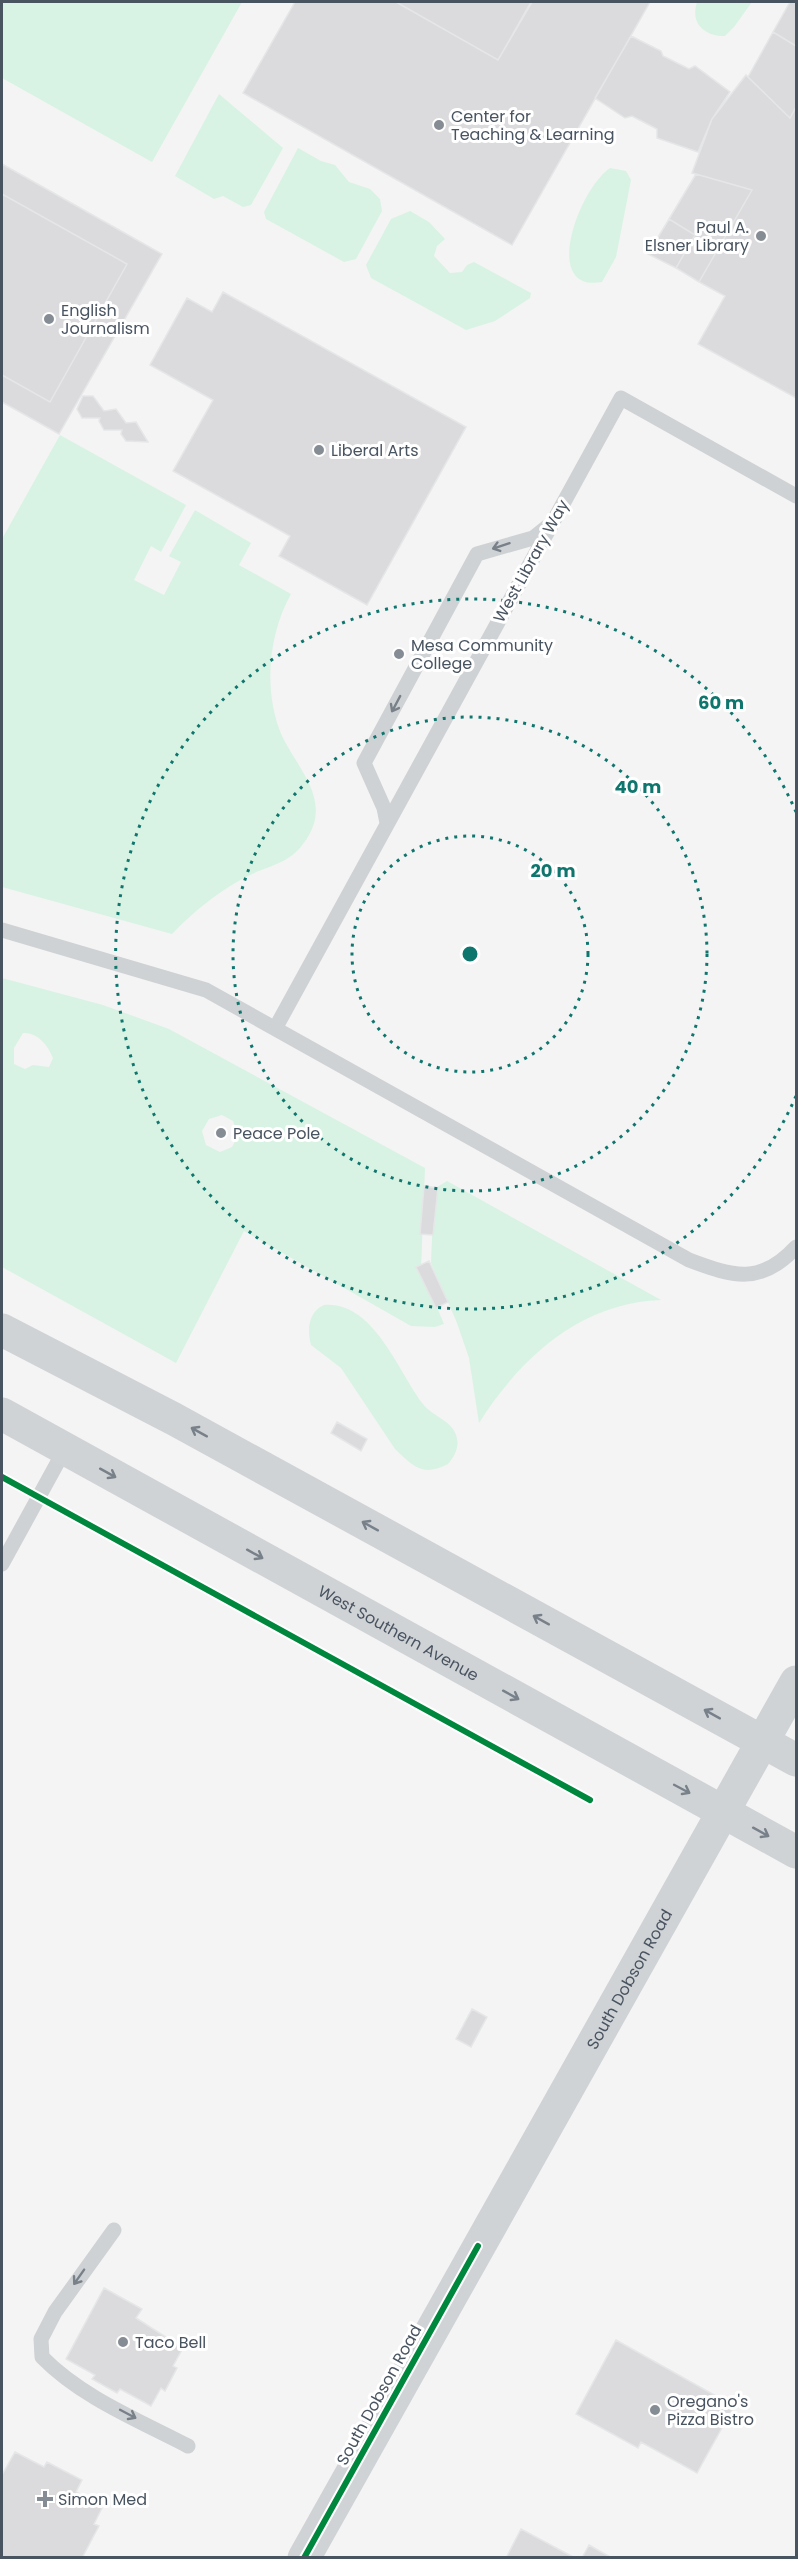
<svg xmlns="http://www.w3.org/2000/svg" width="798" height="2559" viewBox="0 0 798 2559" font-family="Poppins,sans-serif">
	<rect width="100%" height="100%" fill="#f4f4f4"/>
	<path fill="#d8f3e4" fill-rule="evenodd" d="M2 2H242L152 162 2 78Z
		M697 2H752L734 27 725 36C704 36 690 23 697 2Z
		M219 94 283 148 251 205 243 207 223 196 214 199 175 176Z
		M298 148 321 161 335 165 349 182 370 189 380 199 382 211 356 259 344 262 266 219 264 212Z
		M610 168 626 171 631 180 616 257 602 282C541 293 578 190 610 168Z
		M410 211 429 222 445 239 437 246 434 256 450 273 462 272 467 265 474 262 531 293 530 298 495 321 466 330 371 278 366 265 391 219Z
		M60 435 186 505 161 552 151 546 134 580 164 595 181 562 169 556 195 510 251 543 239 565 291 594C268 635 263 692 282 736 299 771 335 803 303 844 288 865 265 866 244 878 218 892 193 912 172 934L2 887V539Z
		M2 978 103 1005 169 1029 425 1168 421 1269 444 1324 435 1327 411 1326 244 1231 176 1363 2 1267ZM23 1033C37 1032 48 1045 53 1058L49 1067 33 1065 25 1069 14 1064V1048ZM222 1115 233 1121 238 1136 232 1147 220 1152 206 1145 202 1131 209 1119Z
		M447 1181 661 1300C580 1303 520 1358 479 1423L469 1358 457 1323 431 1263 434 1189Z
		M324 1305C374 1301 398 1372 423 1404 432 1416 451 1420 456 1435 460 1446 455 1456 448 1464 422 1477 414 1467 395 1449L341 1368 311 1345C307 1330 308 1312 324 1305Z"/>
	<path fill="#dbdbdd" stroke="#e5e6e7" stroke-width="1.5" d="M295 2H396L498 60 531 2H650L512 245 243 93Z
		M396 2H532L498 60Z
		M790 2H796V46L773 32Z
		M773 32 796 46V107L790 118 748 77Z
		M631 36 661 51 663 56 689 69 695 66 730 92 712 119 698 152 657 138V129L632 116 625 118 595 98Z
		M746 75 790 118 796 107V398L698 344 725 296 699 282 752 190 692 173 712 119Z
		M2 164 162 254 59 434 2 402V375L50 402 127 264 2 194Z
		M696 174 752 190 699 282 676 268 695 235 669 219Z
		M2 194 127 264 50 402 2 375Z
		M669 219 695 235 676 268 648 254Z
		M223 292 466 427 367 605 279 556 290 536 173 471 213 400 150 365 187 298 212 312Z
		M83 396H93L104 411 116 409 126 423 136 422 148 442 126 441 121 434 122 430H104L99 421 100 418H82L77 409Z
		M424 1186 438 1188 433 1235 420 1234Z
		M429 1261 448 1302 436 1308 416 1267Z
		M337 1422 367 1439 361 1451 331 1433Z
		M472 2009 487 2017 471 2047 456 2039Z
		M104 2288 142 2309 136 2318 183 2348 173 2366 177 2368 165 2391 161 2388 151 2406 120 2389 117 2393 92 2379 95 2375 66 2359Z
		M616 2340 734 2406 697 2473 641 2442 638 2448 576 2414Z
		M15 2452 44 2467 47 2462 82 2480 76 2492 103 2506 94 2524 99 2526 82 2558H2V2475Z
		M521 2529 575 2558H506Z
		M589 2545 612 2558H582Z"/>
	<g fill="none" stroke-linecap="round" stroke-linejoin="round">
		<path stroke="#cfd2d4" stroke-width="15" d="M387 823 384 808 364 763 477 554 533 538 548 526
			M2 930 206 990 689 1260C734 1277 761 1285 796 1247
			M276 1027 621 398 796 496
			M2 1564 65 1449
			M114 2230 55 2312 41 2339 42 2357C81 2397 138 2420 188 2446"/>
		<g stroke="#d0d3d6" stroke-width="33">
			<path d="M2 1330 174 1419 796 1760"/>
			<path id="s1" d="M2 1414 796 1852"/>
			<path id="s2" d="M304 2558 796 1682"/>
		</g>
		<g stroke="#fff" stroke-width="10">
			<path id="cycleway" d="M2 1477 590 1800
				M304 2558 478 2246"/>
		</g>
		<use href="#cycleway" stroke="#00873e" stroke-width="6"/>
	</g>
	<defs><path id="oneway-shaft" d="M-6 0H5M1.5-3L5.5 0L1.5 3" fill="none" stroke-width="1.6" stroke-linecap="round" stroke-linejoin="round" transform="scale(1.5)"/></defs>
	<g stroke="#788089">
		<use href="#oneway-shaft" transform="translate(501 546) rotate(162)"/>
		<use href="#oneway-shaft" transform="translate(396 704) rotate(118)"/>
		<use href="#oneway-shaft" transform="translate(79 2277) rotate(125)"/>
		<use href="#oneway-shaft" transform="translate(128 2414) rotate(28)"/>
	</g>
	<g stroke="#78808a">
		<use href="#oneway-shaft" transform="translate(199 1432) rotate(-151)"/>
		<use href="#oneway-shaft" transform="translate(108 1473) rotate(29)"/>
		<use href="#oneway-shaft" transform="translate(370 1526) rotate(-151)"/>
		<use href="#oneway-shaft" transform="translate(255 1554) rotate(29)"/>
		<use href="#oneway-shaft" transform="translate(541 1620) rotate(-151)"/>
		<use href="#oneway-shaft" transform="translate(511 1695) rotate(29)"/>
		<use href="#oneway-shaft" transform="translate(712 1714) rotate(-151)"/>
		<use href="#oneway-shaft" transform="translate(682 1789) rotate(28)"/>
		<use href="#oneway-shaft" transform="translate(761 1832) rotate(29)"/>
	</g>
	<g fill="none" stroke="#0f766e" stroke-width="3" stroke-dasharray="3 6">
		<circle cx="470" cy="954" r="118"/>
		<circle cx="470" cy="954" r="237"/>
		<path d="M796 1096A355 355 0 1 1 796 812"/>
	</g>
	<g fill="#858c94" stroke="#fff" stroke-width="2">
		<circle cx="439" cy="125" r="6"/>
		<circle cx="761" cy="236" r="6"/>
		<circle cx="49" cy="319" r="6"/>
		<circle cx="319" cy="450" r="6"/>
		<circle cx="399" cy="654" r="6"/>
		<circle cx="221" cy="1133" r="6"/>
		<circle cx="123" cy="2342" r="6"/>
		<circle cx="655" cy="2410" r="6"/>
		<path d="M42 2490h6v6h6v6h-6v6h-6v-6h-6v-6h6z"/>
	</g>
	<g text-anchor="middle" dominant-baseline="central" stroke-width="6" stroke-linejoin="round" paint-order="stroke">
		<g font-size="16" fill="#495461" stroke="#fff" text-anchor="start">
			<text x="451" y="116">Center for<tspan x="451" dy="18">Teaching &amp; Learning</tspan></text>
			<text x="749" y="227" text-anchor="end">Paul A.<tspan x="749" dy="18">Elsner Library</tspan></text>
			<text x="61" y="310">English<tspan x="61" dy="18">Journalism</tspan></text>
			<text x="331" y="450">Liberal Arts</text>
			<text x="411" y="645">Mesa Community<tspan x="411" dy="18">College</tspan></text>
			<text x="233" y="1133">Peace Pole</text>
			<text x="135" y="2342">Taco Bell</text>
			<text x="667" y="2401">Oregano's<tspan x="667" dy="18">Pizza Bistro</tspan></text>
			<text x="58" y="2499">Simon Med</text>
		</g>
		<g font-size="16" fill="#495461" stroke="#fff">
			<text transform="translate(531 561) rotate(-61)">West Library Way</text>
			<text stroke="none"><textPath href="#s1" startOffset="453">West Southern Avenue</textPath></text>
			<text stroke="none"><textPath href="#s2" startOffset="664">South Dobson Road</textPath></text>
			<text transform="translate(379 2395) rotate(-61)">South Dobson Road</text>
		</g>
	</g>
	<circle cx="470" cy="954" r="9" fill="#0f766e" stroke="#fff" stroke-width="3"/>
	<g font-size="18" text-anchor="middle" font-weight="bold" fill="#0f766e" stroke="#fff" stroke-width="6" stroke-linejoin="round" paint-order="stroke">
		<text x="721" y="709">60 m</text>
		<text x="638" y="793">40 m</text>
		<text x="553" y="877">20 m</text>
	</g>
	<rect width="798" height="2559" fill="none" stroke="#495461" stroke-width="6"/>
</svg>
